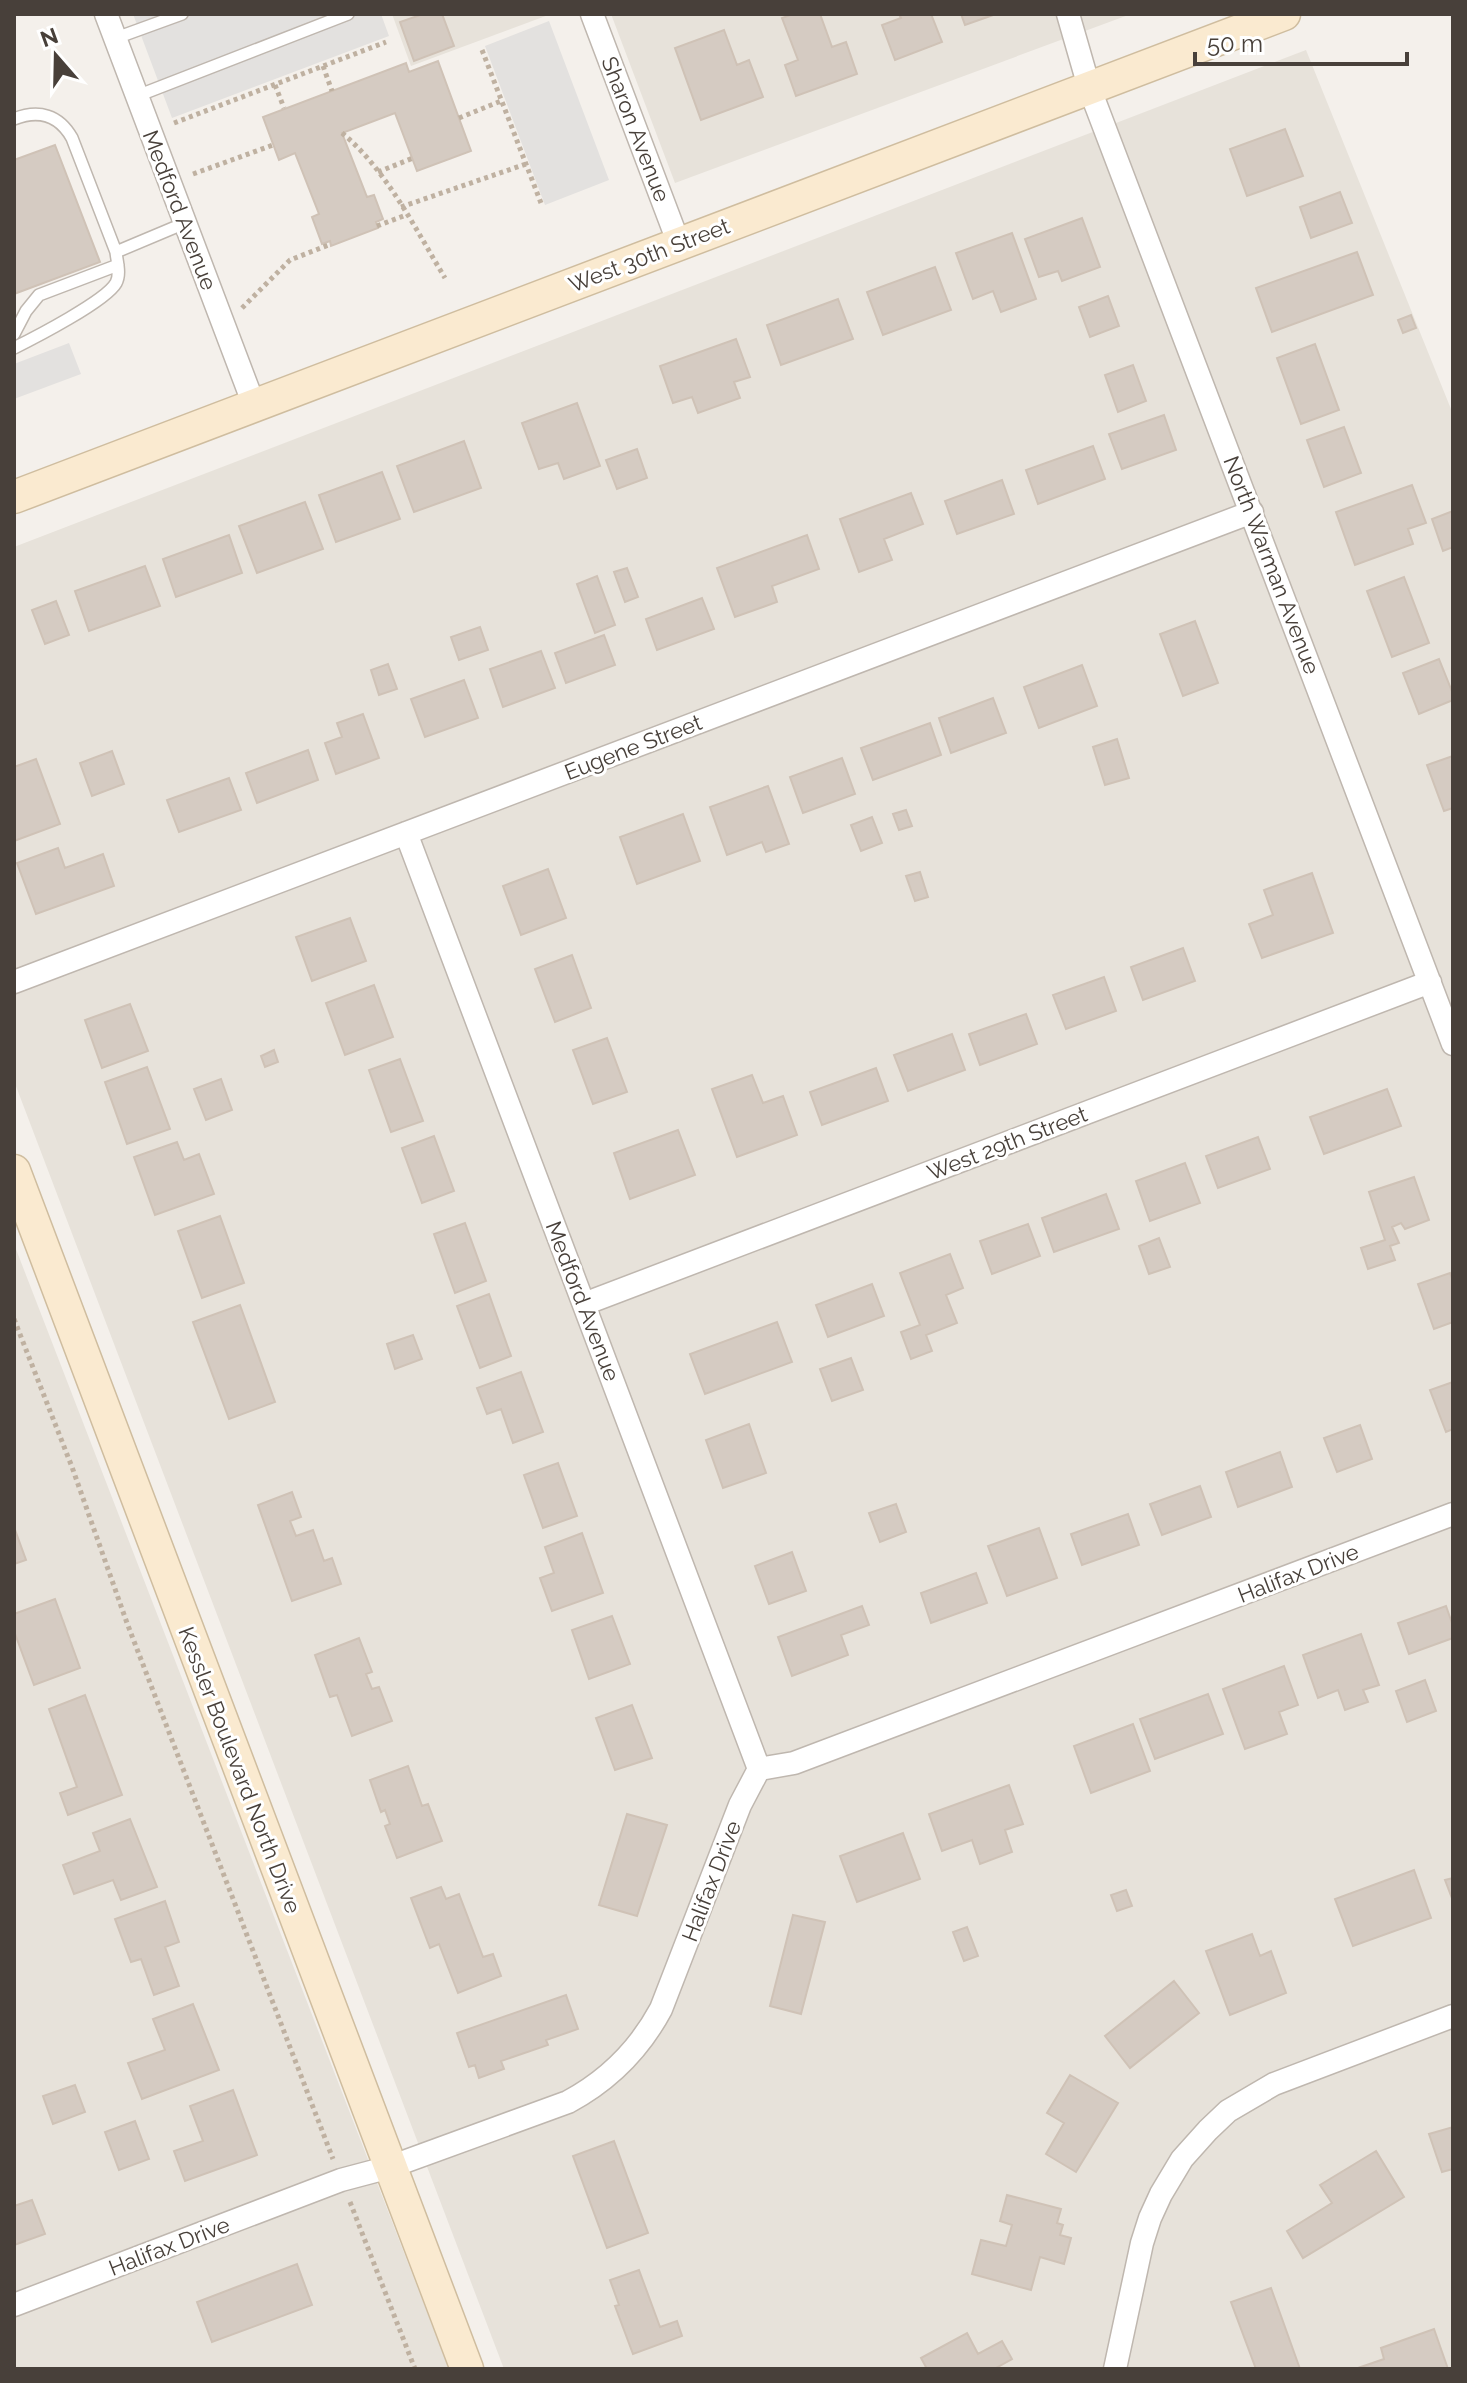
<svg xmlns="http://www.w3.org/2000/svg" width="1467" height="2383" viewBox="0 0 1467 2383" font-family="Raleway,sans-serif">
	<rect width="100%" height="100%" fill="#f4f0eb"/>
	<path fill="#e7e2da" d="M392 14H551L411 66Z
		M611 14H1131L675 183Z
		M1306 50 1453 414V2369H504L14 1081V547Z
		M14 1244 449 2369H14Z"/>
	<path fill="#e3e1df" d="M133 14H381L389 36 172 118Z
		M549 21 609 180 545 205 485 46Z
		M69 343 81 374 14 399V364Z"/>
	<path fill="#d5cbc2" stroke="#cfc2b6" stroke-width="2" d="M423 14H442L454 46 414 61 400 22Z
		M793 14H820L832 47 846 42 857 74 796 96 785 65 798 60 782 18Z
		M899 14H931L942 42 895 60 882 25 901 18Z
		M961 14H996L965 25Z
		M724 30 737 65 749 60 763 97 701 120 675 48Z
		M438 61 471 151 417 171 395 113 342 133 367 197 374 195 383 219 376 222 378 228 331 246 330 241 322 244 312 217 319 214 295 153 279 160 263 117 406 63 409 72Z
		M1285 129 1303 176 1247 196 1230 149Z
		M55 145 100 262 14 294V160Z
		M1340 192 1352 223 1311 238 1300 207Z
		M1082 218 1100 267 1062 281 1058 271 1039 277 1025 239Z
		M1012 233 1036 299 1001 312 993 291 973 299 956 253Z
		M1357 252 1373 295 1272 332 1256 288Z
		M935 267 951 310 883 335 867 292Z
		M1108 296 1119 326 1090 337 1079 307Z
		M838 299 853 339 781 365 767 325Z
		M1411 315 1416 328 1403 333 1398 320Z
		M736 339 750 377 734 382 740 398 698 413 692 397 673 403 660 366Z
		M1315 344 1339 410 1301 424 1277 358Z
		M1133 365 1146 401 1118 412 1105 375Z
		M577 403 600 466 564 479 558 463 539 469 522 423Z
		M1164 415 1176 450 1122 469 1109 434Z
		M1344 427 1361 473 1324 487 1307 440Z
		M464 441 481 488 414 512 397 466Z
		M1093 446 1105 479 1038 504 1026 470Z
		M637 449 647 478 617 489 606 460Z
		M382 472 400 519 336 542 319 495Z
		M1002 480 1014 514 957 534 945 501Z
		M1412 485 1426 523 1408 529 1413 544 1355 565 1336 512Z
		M911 493 923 524 884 539 892 560 859 572 840 519Z
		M305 502 323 549 257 573 239 526Z
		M1453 511V547L1443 551 1432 519Z
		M229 535 242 573 176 597 163 559Z
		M807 535 819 569 772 586 777 602 735 617 717 568Z
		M145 566 160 606 89 631 75 591Z
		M627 568 638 597 625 602 614 572Z
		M597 576 615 625 595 633 577 584Z
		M1404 577 1429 643 1392 657 1367 591Z
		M702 598 714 629 657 650 646 619Z
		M56 601 69 635 45 644 32 610Z
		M1195 621 1218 683 1183 696 1160 634Z
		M480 627 488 650 459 660 451 637Z
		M604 635 615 665 566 683 555 653Z
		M541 651 555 688 503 707 490 669Z
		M1439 659 1453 694V700L1419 714 1403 673Z
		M388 664 397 689 379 695 371 670Z
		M1082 665 1097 706 1039 728 1024 687Z
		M464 680 478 718 425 737 411 699Z
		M993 698 1006 733 951 753 939 718Z
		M363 714 379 758 336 774 325 743 342 737 337 723Z
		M930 723 941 755 873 780 861 748Z
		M1117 739 1129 778 1105 785 1093 747Z
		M308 750 318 780 257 803 246 773Z
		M112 751 124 784 92 796 80 763Z
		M1453 756V808L1444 811 1427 765Z
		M842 758 855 794 803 813 790 777Z
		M36 759 60 824 14 841V767Z
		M229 778 241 810 179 832 167 800Z
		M768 786 789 844 766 852 762 842 727 855 710 807Z
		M906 810 912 826 899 830 893 814Z
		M683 814 700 861 637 884 620 837Z
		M872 817 882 843 861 851 851 825Z
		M58 848 65 868 103 854 114 886 36 914 17 863Z
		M548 869 566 918 521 935 503 886Z
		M920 872 928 897 915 901 906 876Z
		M1312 873 1333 933 1262 958 1249 924 1273 915 1264 890Z
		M350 918 366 961 312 981 296 937Z
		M1183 948 1195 981 1143 1000 1131 967Z
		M572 955 591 1008 555 1022 535 969Z
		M1104 977 1116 1011 1066 1029 1053 995Z
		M374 985 393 1037 345 1055 326 1003Z
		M130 1004 148 1051 102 1068 85 1020Z
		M1026 1014 1037 1044 980 1065 969 1034Z
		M952 1034 965 1070 908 1091 894 1055Z
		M607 1038 627 1092 593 1104 573 1050Z
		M274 1050 278 1062 265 1067 261 1056Z
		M400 1059 423 1121 391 1132 369 1070Z
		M147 1067 170 1129 127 1144 105 1082Z
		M876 1068 888 1101 822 1125 810 1092Z
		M752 1075 763 1103 783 1096 797 1135 737 1157 712 1089Z
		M221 1079 232 1110 206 1120 194 1089Z
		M1387 1089 1401 1126 1324 1154 1310 1117Z
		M678 1130 695 1175 630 1199 614 1153Z
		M434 1136 454 1191 422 1203 402 1148Z
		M1258 1137 1270 1169 1218 1188 1206 1156Z
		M177 1142 184 1160 199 1154 214 1194 155 1215 134 1157Z
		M1185 1163 1200 1203 1150 1221 1136 1181Z
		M1414 1177 1429 1220 1405 1229 1401 1223 1392 1227 1399 1243 1390 1246 1395 1260 1368 1269 1361 1248 1385 1240 1369 1192Z
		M1106 1194 1119 1229 1054 1252 1042 1218Z
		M220 1216 244 1283 202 1298 178 1231Z
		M465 1223 486 1281 455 1293 434 1234Z
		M1028 1224 1040 1256 992 1274 980 1241Z
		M1159 1238 1170 1267 1149 1274 1139 1246Z
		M950 1254 963 1288 946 1295 957 1323 926 1335 932 1351 911 1359 901 1332 920 1325 900 1273Z
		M1450 1273 1453 1281V1322L1434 1329 1418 1284Z
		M872 1284 884 1316 828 1337 816 1305Z
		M489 1294 511 1356 480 1368 457 1306Z
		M240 1305 275 1402 229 1419 193 1322Z
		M777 1322 792 1362 705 1394 690 1354Z
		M413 1335 422 1359 395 1369 387 1344Z
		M851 1358 863 1390 832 1401 820 1369Z
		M521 1372 543 1432 513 1443 501 1409 487 1414 477 1388Z
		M1453 1382V1429L1446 1432 1430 1390Z
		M749 1424 766 1473 723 1488 706 1440Z
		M1360 1425 1372 1459 1337 1472 1324 1438Z
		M1280 1452 1292 1487 1238 1507 1226 1472Z
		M558 1463 577 1516 543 1528 524 1475Z
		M1200 1486 1211 1517 1162 1535 1150 1504Z
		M292 1492 301 1517 290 1521 296 1536 313 1530 324 1561 332 1558 341 1584 292 1601 258 1505Z
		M896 1504 906 1532 880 1542 869 1513Z
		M1128 1514 1139 1545 1082 1565 1071 1534Z
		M14 1527 26 1560 14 1564Z
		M1039 1528 1057 1578 1007 1596 988 1546Z
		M582 1533 603 1593 552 1611 540 1578 554 1573 545 1547Z
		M792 1552 806 1591 769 1604 755 1566Z
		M976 1573 987 1603 931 1623 921 1593Z
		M55 1599 80 1668 34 1685 14 1631V1614Z
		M862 1606 869 1625 841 1635 848 1655 792 1676 778 1637Z
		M1446 1606 1453 1626V1638L1409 1654 1398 1623Z
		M612 1616 630 1664 589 1679 572 1630Z
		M1361 1634 1379 1685 1363 1690 1368 1702 1345 1710 1338 1690 1318 1698 1303 1655Z
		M359 1638 372 1672 366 1674 372 1689 379 1687 392 1721 352 1736 337 1695 330 1697 315 1655Z
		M1284 1666 1298 1705 1279 1712 1287 1734 1245 1749 1223 1689Z
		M1425 1680 1436 1711 1407 1722 1396 1691Z
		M1208 1694 1223 1734 1155 1759 1140 1719Z
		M85 1695 122 1795 68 1815 60 1793 77 1787 49 1709Z
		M632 1705 652 1758 615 1770 596 1718Z
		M1133 1724 1150 1771 1091 1793 1074 1746Z
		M408 1766 422 1806 428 1804 442 1841 397 1858 385 1826 390 1824 385 1810 381 1812 370 1780Z
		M1009 1785 1023 1824 1005 1830 1012 1852 980 1864 972 1840 942 1851 929 1814Z
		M627 1814 667 1825 637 1916 599 1905Z
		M130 1819 157 1887 121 1900 113 1880 74 1894 63 1865 100 1851 93 1833Z
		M903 1833 920 1879 857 1902 840 1856Z
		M1414 1870 1431 1918 1353 1946 1335 1899Z
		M1453 1878V1901L1445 1880Z
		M441 1887 446 1899 459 1894 483 1957 493 1954 501 1976 458 1993 439 1944 430 1948 411 1898Z
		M1126 1890 1132 1906 1117 1911 1111 1895Z
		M165 1901 179 1942 165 1947 179 1986 154 1995 141 1959 131 1962 115 1919Z
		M793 1915 825 1922 801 2014 770 2006Z
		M967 1927 978 1956 964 1961 953 1932Z
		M1252 1934 1260 1956 1271 1951 1286 1993 1230 2015 1206 1951Z
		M1174 1981 1199 2013 1130 2068 1105 2036Z
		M566 1995 578 2029 546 2040 548 2045 501 2061 504 2069 479 2078 475 2065 469 2067 457 2033Z
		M193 2004 219 2070 142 2099 128 2063 165 2050 153 2019Z
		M1070 2075 1118 2103 1076 2172 1046 2154 1064 2123 1047 2113Z
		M75 2085 85 2112 53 2124 43 2096Z
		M233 2090 257 2155 185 2181 174 2151 203 2141 190 2106Z
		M135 2121 149 2159 119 2170 105 2132Z
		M1453 2127V2169L1442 2172 1429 2134Z
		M614 2141 648 2233 607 2248 573 2156Z
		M1376 2151 1404 2197 1303 2258 1287 2231 1332 2203 1320 2185Z
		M1007 2195 1061 2209 1057 2223 1063 2225 1060 2235 1071 2238 1064 2264 1040 2257 1031 2290 972 2274 981 2240 1006 2246 1012 2225 1000 2221Z
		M32 2200 45 2234 14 2245V2206Z
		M297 2264 312 2305 212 2342 197 2302Z
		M639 2270 660 2327 677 2321 682 2336 633 2354 615 2306 619 2305 610 2280Z
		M1271 2288 1300 2369H1256L1231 2302Z
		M1434 2329 1448 2369H1355L1384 2359 1381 2348Z
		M967 2333 978 2354 1002 2341 1012 2359 994 2369H927L921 2358Z"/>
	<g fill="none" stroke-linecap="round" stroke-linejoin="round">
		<g stroke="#bfb7af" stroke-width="14">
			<path id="lane" d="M116 38 182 14
				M137 96 348 14
				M14 119C39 109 59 115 72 138L116 252
				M14 334 26 311 39 295 118 265
				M14 348C34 338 106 301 116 283 121 274 117 262 116 252L185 223"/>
		</g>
		<g stroke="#bfb7af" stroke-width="25">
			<path id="street" d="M106 14 254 405
				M592 14 679 244
				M1068 14 1089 87 1453 1044
				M406 833 759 1769
				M14 982 1252 512
				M584 1304 1430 982
				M14 2305 341 2180 390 2167 568 2102C609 2080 639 2050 661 2009L740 1805 759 1769 794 1763 1453 1514
				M1115 2369 1142 2243 1150 2218 1161 2194 1182 2159 1208 2130 1228 2111 1274 2084 1453 2016"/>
		</g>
		<g stroke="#cfbd9f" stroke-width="35">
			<path id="secondary" d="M14 497 1284 14
				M14 1171 467 2369"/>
		</g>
		<path stroke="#bfb1a1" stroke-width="5" stroke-dasharray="4 4" stroke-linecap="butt" d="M482 50 541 203
			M323 66 332 91
			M275 85 284 108
			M459 118 501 101
			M174 123 386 42
			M342 133C386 169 416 230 445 278
			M378 172 413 158
			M193 174 273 145
			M401 207 526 164
			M377 226 406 215
			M242 308 290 260 331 244
			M14 1319 72 1467 127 1623 333 2159
			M350 2202 415 2369"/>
		<use href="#lane" stroke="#fff" stroke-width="11"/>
		<use href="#street" stroke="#fff" stroke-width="22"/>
		<use href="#secondary" stroke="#faead0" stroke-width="32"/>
	</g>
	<g text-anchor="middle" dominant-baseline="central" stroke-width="6" stroke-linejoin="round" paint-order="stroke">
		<g font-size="22" fill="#48403a" stroke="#fff">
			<text transform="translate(636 129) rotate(69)">Sharon Avenue</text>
			<text transform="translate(180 210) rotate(69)">Medford Avenue</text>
			<text transform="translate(649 255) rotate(-21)">West 30th Street</text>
			<text transform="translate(1272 565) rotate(69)">North Warman Avenue</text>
			<text transform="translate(633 747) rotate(-21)">Eugene Street</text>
			<text transform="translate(1007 1143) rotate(-21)">West 29th Street</text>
			<text transform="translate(583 1301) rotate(69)">Medford Avenue</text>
			<text transform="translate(1298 1573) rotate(-21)">Halifax Drive</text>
			<text transform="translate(240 1770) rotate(69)">Kessler Boulevard North Drive</text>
			<text transform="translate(711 1881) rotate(-69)">Halifax Drive</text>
			<text transform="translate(169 2246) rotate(-21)">Halifax Drive</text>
		</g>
	</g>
	<rect width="1467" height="2383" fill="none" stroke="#48403a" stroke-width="32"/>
	<g transform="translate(56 56) rotate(340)" stroke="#ffffff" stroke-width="6" paint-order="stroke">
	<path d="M0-6L14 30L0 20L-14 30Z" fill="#48403a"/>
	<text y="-12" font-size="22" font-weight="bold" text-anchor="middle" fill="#48403a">N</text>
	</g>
	<path d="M1195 52v12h212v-12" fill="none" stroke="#48403a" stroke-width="4"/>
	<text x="1207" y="52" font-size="24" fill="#48403a" stroke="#ffffff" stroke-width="6" paint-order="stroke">50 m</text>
</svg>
